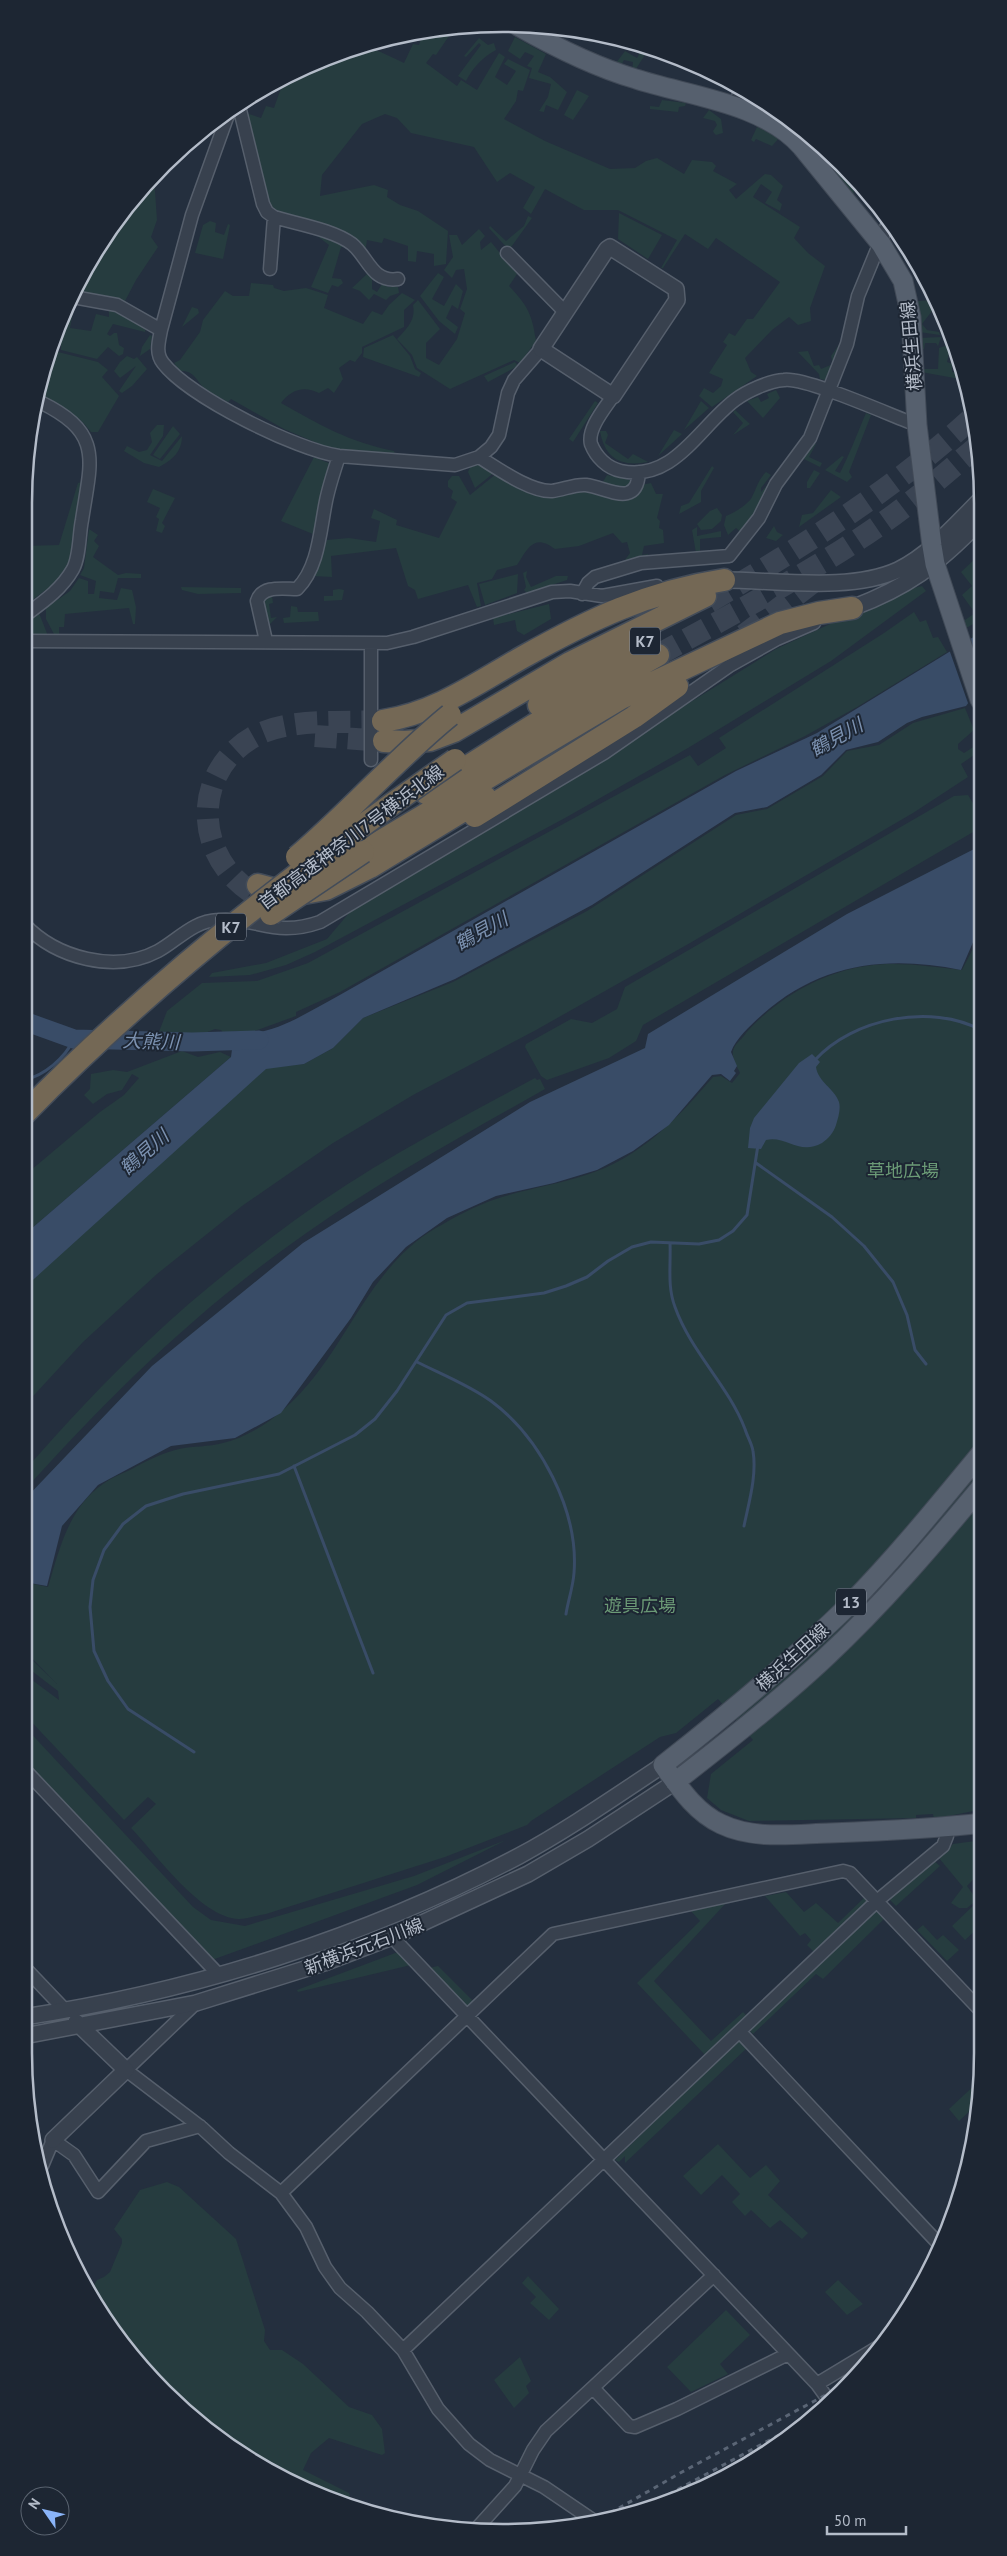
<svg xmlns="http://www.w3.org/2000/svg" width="1007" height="2556" viewBox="0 0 1007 2556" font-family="'PT Sans','Noto Sans JP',sans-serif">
	<rect width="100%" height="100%" fill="#242f3e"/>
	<path fill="#263c3f" d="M437 31 449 36 436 55 433 54 426 63 457 86 461 80 477 90 499 53 505 57 495 77 507 85 516 71 504 64 508 59 530 70 523 91 518 90 516 101 504 119 545 141 610 169 635 168 646 161 657 158 684 174 692 160 712 162 716 166 713 171 737 184 729 190 736 199 765 174 771 175 783 186 777 200 782 204 780 211 765 203 772 192 761 184 753 197 800 227 794 238 808 253 825 266 810 308 811 321 798 325 789 317 772 330 745 358 751 372 757 376 712 407 699 396 704 388 713 393 721 386 723 379 709 373 727 345 723 342 729 333 735 336 747 319H753L780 282 716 238 708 249 685 234 663 268H661L677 240 618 210H584L545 189 531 214 523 208 535 187 510 173 497 182 474 147 411 133 397 118 385 114 362 124 322 175 320 196 374 185 388 190 387 197 400 205 418 211 448 231 446 264 434 266V254L417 251 416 262 408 261V246L384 238 382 243 367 240 365 252 270 209 246 113 261 118 266 106 274 108C280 92 287 63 310 69L312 66 322 62 330 65C363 40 368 46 404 63L413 44 419 45 423 33Z
		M515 37 546 54 538 72 550 77 567 92 558 110 546 105 544 112 539 111 548 97 551 84 529 78 532 68 527 66 534 56 525 52 520 59 508 51Z
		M479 38 488 45 494 43 496 50C483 57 473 67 466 81L458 76 481 45 479 43 466 57 464 56Z
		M644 46 650 47 634 72 632 71 633 62 624 60 620 67 616 63 625 51 637 58Z
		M577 90 589 96 573 120 564 115Z
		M662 100 686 103 685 106 679 107 678 112 650 109V106L659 107Z
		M709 110 721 119 723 133 716 135 714 133 713 131 717 125 715 121 703 118Z
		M757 127 780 137 772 146 756 139 754 142 751 140Z
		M816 153 836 162 853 177 854 203Z
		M154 177 157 220 151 237 158 247 136 280 125 301 75 293C92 255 124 205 154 177Z
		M619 213 662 235 648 259 618 239Z
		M528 216 532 218 509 250 489 228 490 226 506 241 524 226Z
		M210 221 216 223 215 232 224 235 228 224 230 225 223 259 195 253 203 225Z
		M479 229 485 236 480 242 481 250 491 242 517 274 509 286C528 306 532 314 536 341L520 363 514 360 450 389 417 368 412 355 397 339C407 328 416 320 413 305L418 300 440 329 426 343V358L439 365 457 339 465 313 460 309 467 289 464 269 456 270 452 278 444 270 453 257 449 235H457L462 245Z
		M317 233 352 248 341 247 332 278 341 279 343 283 338 287 332 285 328 293 311 287 329 245 316 235Z
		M438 273 444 277 432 299 444 306 456 284 463 291 458 309 452 305 446 318 458 327 455 334 439 321 420 296Z
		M367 274 372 276V289L377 292 382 284 388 287H398L399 293 390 296 386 300 374 294 369 300 360 291 352 288Z
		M251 283 273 285 274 288 284 291 306 288 328 295 324 308 363 324 372 311 382 315 389 305 402 293 415 300 404 310V327L362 347V353L355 362 350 360 339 368 343 379 334 393 328 388 319 393C304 385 290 390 281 403 320 425 349 442 394 451L395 454 338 452 284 429 231 399 228 402C221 398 210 394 204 388 196 380 194 370 180 371L174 363 180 360 200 332 203 320 225 291 233 296H249Z
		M936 300 940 312 932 311 922 324 927 330 939 332 940 335 919 332 917 301Z
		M192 307 198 309 199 313 182 327Z
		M109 308 146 326 145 332 113 324 107 334 110 336 114 333H117L119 345 124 348 123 354 119 356 108 347 97 359 61 350V339L54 338 61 322 73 312 70 328 91 331 96 314 109 317Z
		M847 333 829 381 820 379 819 374 798 352 808 351 814 366 819 365 821 369 833 364 831 356Z
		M150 335 152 336 150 349 140 356 142 347Z
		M393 335 410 356 415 369 421 373 419 377 363 357 364 348Z
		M941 337 938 346 936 343H925L924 349H920V338Z
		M53 341H60L58 352 98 362 108 370 102 377 119 396 98 432H91C78 414 61 406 41 397L49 350Z
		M945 346H950L953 354H949L947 362 952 364V372L959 373 960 379 921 372 922 369H938L939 348Z
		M127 356 134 359 137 357 147 369 132 386 122 393 119 391 136 366 120 378 114 371 120 362Z
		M515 362 518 366 488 382 484 376Z
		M776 390 780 398 763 418 747 401 758 397 761 402 769 398 767 394Z
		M595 401 598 403 573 442 569 439Z
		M701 401 709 408 684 430Z
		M735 410 750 424 733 435 743 423 733 412Z
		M866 413 871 415 849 472 852 477 847 482 825 470 842 456 844 457 835 471 840 473C850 453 857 434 866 413Z
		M157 425H164L163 436 150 455 162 461 182 436C182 452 172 460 159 467L144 463 124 451 127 446 139 452 147 450 152 442 150 433Z
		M173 426 180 434 160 459 153 455Z
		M674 430 682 434 658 456Z
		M600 431H606L608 435 605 443 628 459 633 454 648 462C621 467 605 459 600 431Z
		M813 442 816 444 809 457 822 463 820 467 802 458Z
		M314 457 331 464 313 534 281 521Z
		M471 465H483L495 472 475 488 468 472Z
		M712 466 714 468 701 491V502L679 514 681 506 689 503Z
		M814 470 820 473 810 488H807V482Z
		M766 472 771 475 761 488V492L776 475 765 498 742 533 736 528 728 535 724 525 726 516C732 514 749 504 752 497 757 487 758 480 766 472Z
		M496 474 524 487 581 489 603 493 651 483 656 494H663L657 518 660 521 659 528 663 530 664 543 644 546 642 555 648 554V559L626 564 625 560 630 553 627 542 622 543 613 533 579 546 555 549C534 533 528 548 517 565L497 570 492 579 477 583 481 606 477 607 468 585 418 599 415 590 408 586 396 548 331 556 332 577 312 576 327 540 349 538 376 542 380 521 371 518 374 509 397 520 396 525 439 538 457 502 451 498 453 491 448 487V481L452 476H459L470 495Z
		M607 475 635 481 626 490 601 485Z
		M82 482 72 564 58 581 24 606V546L59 545 78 483Z
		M153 489 175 498 162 523 165 526 162 533 156 531 159 519 156 517 160 508 147 502Z
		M831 490 841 497 799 527 802 515 813 513Z
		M717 508 722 515 721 521 712 529 701 530 697 524 710 511Z
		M774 526 777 532 783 535 776 541 766 538Z
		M697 527V536L721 531V537L700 539V552L696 553 692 530Z
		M89 529 98 535 94 541 99 546 93 557 118 575 126 573 141 574V578H118L114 593 100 591 99 598 117 600 121 588 132 590 136 607 135 624H133L129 608 65 614 64 627H59V636H55L46 619V608L70 591 79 578 88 581V594H94L96 581 80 575 84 568Z
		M979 555 980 633 972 638 975 623 961 631 958 625 975 613 962 595 972 586 961 572Z
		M527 571 526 577 531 587 556 576H568L567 580 527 593 524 590 526 587 523 573Z
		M518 574 517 593 485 605 479 584Z
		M922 586 926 591 831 661 688 748 565 818 315 952 286 965 250 975 209 977 212 973 266 963 327 939 349 913 368 898 599 759 776 649 901 591Z
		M181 587 241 588V593L198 594 182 590Z
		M339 589 344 590 342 600 324 601V596H333V590Z
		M272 596 273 603 269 604 271 618 277 617 270 624 263 607 266 597Z
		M549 604 551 619 524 635 517 631 515 620 494 625 493 618Z
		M291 606 297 607 298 612H318L319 621 284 623 283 618 290 617Z
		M914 612 920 622 926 620 933 638 938 637 947 652 857 707 805 736 725 775 340 992 296 1012V1016L249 1033 235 1031 224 1034 221 1030 215 1029 195 1037 178 1034 157 1037 167 1011 202 983 257 981 308 963 690 755 698 766 726 748 719 738 884 633Z
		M39 613 48 636 24 635V623Z
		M965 708 974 730 958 744V749L964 753 978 744 980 751 961 764 968 777 913 813 690 943 536 1030 413 1095 333 1143 242 1206 157 1274 83 1342 24 1406V1288L28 1283 266 1068 304 1064 333 1048 363 1018 453 982 587 911 736 815 767 809 823 776 847 751 879 745 913 723Z
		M968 795 980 815V828L643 1025 636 1041 609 1058 547 1080 541 1076 525 1047 526 1044 571 1019 592 1023 617 1009 625 987 954 796Z
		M980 935 983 1809 934 1819 933 1814 916 1815V1818L749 1821 721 1810 707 1798 711 1774 753 1740 718 1699 676 1733 660 1737 531 1821 527 1825 445 1857 266 1914C258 1915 248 1919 239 1919 201 1918 156 1854 131 1828L156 1804 148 1797 124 1820 24 1714V1674L59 1700 58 1691 24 1665V1652L57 1684 24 1650V1582L48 1587C59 1550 69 1507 103 1484 111 1478 121 1474 130 1470 146 1461 162 1453 179 1449 193 1446 209 1447 223 1443 244 1438 268 1424 284 1409 345 1357 365 1269 436 1228 455 1217 475 1206 496 1199 525 1189 556 1185 586 1175 640 1158 677 1119 713 1077L721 1076 732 1083 740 1073C737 1066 730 1056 734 1048 736 1043 743 1038 746 1033 776 999 822 972 867 966 899 961 930 967 962 970Z
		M182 1051 198 1057 220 1052 231 1057 24 1235V1176L100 1112 124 1095 139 1078 132 1074 122 1090 107 1094 93 1104 84 1095 90 1089 91 1074 113 1070 127 1072Z
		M535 1078 537 1080 540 1079 545 1089C464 1135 381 1180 305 1234 200 1307 109 1396 24 1491V1471C64 1426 105 1381 149 1340 194 1297 245 1257 295 1220 370 1165 454 1122 535 1078Z
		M24 1726 193 1907 211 1920 245 1926 414 1876 506 1840 417 1885 212 1960 24 1760Z
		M983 1840V1869L967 1886 977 1900 967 1908H959L951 1903 963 1887 939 1858 953 1844Z
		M933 1860 940 1866 896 1906 889 1899Z
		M786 1892 804 1912 816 1903 838 1923 865 1897 870 1900 819 1951H813L807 1945 811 1940 805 1933 800 1936 765 1896Z
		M726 1903 654 1981 711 2041 743 2012 748 2017 706 2056 637 1983 700 1921 691 1911Z
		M976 1903 983 1910V1932L978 1928 965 1940 952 1926Z
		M877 1911 884 1919 823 1979 816 1974 753 2034 749 2030Z
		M923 1925 937 1940 943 1935 959 1950 947 1961 917 1930Z
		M398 1952 411 1965 298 1992 297 1990Z
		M438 1966 473 2001 466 2008 429 1968Z
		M740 2039 747 2048 625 2163V2156L619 2162 615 2160Z
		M979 2081 974 2107 959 2121 949 2109Z
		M718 2144 750 2178 766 2165 780 2181 768 2195 808 2233 802 2239 780 2220 770 2228 751 2210 745 2216 732 2202 740 2194 722 2175 701 2195 683 2176Z
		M167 2182 179 2187 236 2239 265 2330 264 2341 270 2350H282L303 2364 349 2407 372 2415 382 2429 385 2453 382 2455 329 2438 311 2453 303 2470 349 2493 353 2508 264 2468 143 2369 89 2294 97 2280 104 2277 110 2272 122 2243V2239L114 2229 140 2190Z
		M528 2276 559 2309 549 2320 530 2303 536 2297 522 2283Z
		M838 2280 863 2304 847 2315 825 2292Z
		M726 2310 750 2335 720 2364 728 2374 691 2392 667 2367Z
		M520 2357 531 2381 526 2386 529 2393 514 2408 494 2380Z"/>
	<path fill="#394c67" d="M980 633V687L966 706 922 717 907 723 878 742 846 750 821 775 767 807 735 813 592 905 455 979 363 1018 333 1048 304 1064 266 1069 24 1288V1235L231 1057 234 1034C272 1037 306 1013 338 996L736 771 817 733Z
		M980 846V926L961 970C887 955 821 963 763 1014 752 1024 736 1038 731 1052L737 1066 734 1071 736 1073 730 1081 721 1074 712 1075 669 1125 633 1151 597 1170 554 1183 496 1196 447 1218 406 1247 373 1282 351 1318 281 1413 235 1438 171 1446 98 1485 62 1526 47 1586 24 1582V1500L152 1366 303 1243 530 1102 645 1048 648 1034 847 914Z
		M812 1054 820 1062 816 1067C818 1082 834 1088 839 1102 841 1109 838 1118 836 1125 834 1132 828 1139 822 1143 799 1156 786 1135 766 1140L761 1149 748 1148 750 1128 754 1118 799 1063Z"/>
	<path fill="#242f3e" d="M969 637 980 678V692L969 706 949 649Z"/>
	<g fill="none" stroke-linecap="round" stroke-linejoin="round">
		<path stroke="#394c67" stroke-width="3" d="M815 1060C853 1018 931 1003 981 1030
			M24 1080C44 1076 65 1058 74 1039
			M756 1163 832 1217 864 1246 893 1282 907 1315 915 1350 926 1364
			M670 1243C671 1265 667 1286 675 1307 691 1352 728 1385 745 1429 747 1436 752 1444 753 1451 757 1475 749 1502 744 1526
			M417 1362C441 1374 469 1385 491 1401 540 1437 579 1511 574 1573 573 1587 568 1601 566 1614
			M294 1466 373 1673
			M194 1752 128 1709 108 1681 94 1651 90 1607 93 1580 104 1550 123 1524 146 1506 183 1494 279 1474 355 1435 375 1419 397 1391 446 1315 467 1303 544 1293 566 1286 587 1277 608 1261 632 1247 651 1242 699 1244 719 1240 733 1231 747 1215 758 1145"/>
		<path stroke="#394c67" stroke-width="19" d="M24 1021 74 1039 192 1042 259 1040"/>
		<path stroke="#3a4453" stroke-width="22" stroke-dasharray="22 11" stroke-linecap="butt" d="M709 602C801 547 893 490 972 418
			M744 635 812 583
			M658 655C734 613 813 572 884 522 918 498 948 471 979 445
			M315 736 384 741
			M251 892C192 853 192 767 259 734 293 718 345 723 383 721"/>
		<g stroke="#565f6c" stroke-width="15">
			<path id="minor" d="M543 40 554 27
				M239 106 263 204 267 212 274 217C297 224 334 230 352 244 368 257 372 283 398 279
				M734 106 741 90
				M802 147 820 149
				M507 253 565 312
				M270 269 274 217
				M73 297 117 305 161 330C159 341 155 353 163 363 189 397 297 450 339 456L455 465 479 457 491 447 499 435 508 393 514 380 541 349
				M161 330 192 215 229 112
				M613 396C605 408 587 429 591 444 596 457 607 468 621 471 674 482 699 427 735 400 747 391 769 381 784 380 806 377 892 416 917 425
				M479 457C497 468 530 492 552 491 563 490 574 484 586 485 608 488 637 509 639 472
				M582 594 588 583 595 577 641 563 729 556 759 518 776 484 810 438 847 344 858 296 888 223
				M24 616C43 602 61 590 73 569 80 556 79 534 82 520 91 460 104 433 40 402
				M24 641 387 643 413 637 552 592 570 591 602 596 657 586
				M266 641 257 601C262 585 283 589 297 589 319 567 320 530 326 501 329 486 334 471 339 456
				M371 643V760
				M24 924C56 958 115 974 158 951 178 940 193 921 218 920 258 917 274 938 320 922L604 753 729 666 777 639 814 623
				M24 1769 219 1975
				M392 1937 817 2384 830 2402
				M24 1967 65 2010
				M196 2003 126 2070 202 2128 229 2153 281 2193 306 2227 325 2267 340 2288 367 2312 403 2350 438 2409 469 2444 490 2460 544 2487 597 2523
				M741 2033 938 2243
				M42 2166 53 2140 74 2155 98 2192 146 2141 200 2126
				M281 2193 553 1934 843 1871 850 1873 983 2013
				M403 2350 877 1901 943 1846 947 1836 945 1827
				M817 2384 885 2343
				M593 2388 629 2426 635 2427 677 2409 788 2354
				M478 2527 515 2486 533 2450 546 2431 714 2275"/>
		</g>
		<g stroke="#565f6c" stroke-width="18">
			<path id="tertiary" d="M610 247 676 289 677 300 613 396 541 349 607 249Z
				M724 580C777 580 850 592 898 570 929 555 955 525 979 501
				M852 608C908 587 937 565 979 522
				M24 2017C195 1991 366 1937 519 1856 569 1829 616 1796 663 1765
				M24 2036 196 2003 324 1963 392 1937 528 1874 588 1839 675 1782
				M53 2140 126 2070 76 2022"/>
		</g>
		<g stroke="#414a57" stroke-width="21">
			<path id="primary" d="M518 26C555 47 595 67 636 79 688 96 764 103 802 147L881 244 903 281 911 317 917 425 932 546 935 564 980 700
				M982 1452C939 1504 897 1556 850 1604 791 1662 728 1714 663 1765 679 1787 695 1812 721 1824 754 1840 794 1834 830 1833 881 1831 932 1829 983 1823
				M675 1782C727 1742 778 1702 825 1658 882 1605 933 1545 982 1486"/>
		</g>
		<g stroke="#434c59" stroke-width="25">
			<path id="motorway" d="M539 705 631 649
				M383 721C436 713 477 683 523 657 591 619 647 592 724 580
				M384 741 405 742 430 740 454 731 570 663 705 596
				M426 793 534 725 658 655
				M475 816 634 717 677 686
				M363 852 621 698 780 623 819 613 852 608
				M258 885 284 892 298 894 326 889 370 867 485 797"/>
		</g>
		<use href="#minor" stroke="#38414e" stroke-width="12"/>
		<use href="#tertiary" stroke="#38414e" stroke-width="15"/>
		<use href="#primary" stroke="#56606e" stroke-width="19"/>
		<use href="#motorway" stroke="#746855" stroke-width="22"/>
		<path stroke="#5a6575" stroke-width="3" stroke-dasharray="5 5" stroke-linecap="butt" d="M660 2499 820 2413
			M593 2523 682 2472 848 2383"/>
		<g stroke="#434c59" stroke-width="25" stroke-linecap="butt">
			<path id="motorway-bridge" d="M297 857C350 812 396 759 450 715
				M271 914 363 852
				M24 1114C154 981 302 865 455 760"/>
		</g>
		<use href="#motorway-bridge" stroke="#746855" stroke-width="22"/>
	</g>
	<g text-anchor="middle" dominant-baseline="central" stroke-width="4" stroke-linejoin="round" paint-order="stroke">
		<g fill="#1d2633" stroke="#878f9c" stroke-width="1">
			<rect x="630" y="627.5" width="30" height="27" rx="4"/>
			<rect x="216" y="913.5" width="30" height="27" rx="4"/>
			<rect x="836" y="1588.5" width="30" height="27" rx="4"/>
		</g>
		<g font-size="16" font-weight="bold" fill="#b4bcc9">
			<text x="645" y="641">K7</text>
			<text x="231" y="927">K7</text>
			<text x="851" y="1602">13</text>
		</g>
		<g font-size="18" fill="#b4bcc9" stroke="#1d2633">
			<text transform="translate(911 346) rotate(-95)">横浜生田線</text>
			<text transform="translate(351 837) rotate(-37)">首都高速神奈川7号横浜北線</text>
			<text transform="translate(792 1657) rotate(-42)">横浜生田線</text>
			<text transform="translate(364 1946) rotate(-21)">新横浜元石川線</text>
		</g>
		<g font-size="18" fill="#6b9a76" stroke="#1d2633">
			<text x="903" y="1170">草地広場</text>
			<text x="640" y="1605">遊具広場</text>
		</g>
		<g font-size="19" font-style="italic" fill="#7c92b1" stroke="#1d2633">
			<text transform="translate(836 737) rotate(-29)">鶴見川</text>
			<text transform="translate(481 931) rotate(-29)">鶴見川</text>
			<text transform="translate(151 1041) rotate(2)">大熊川</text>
			<text transform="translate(144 1152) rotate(-41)">鶴見川</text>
		</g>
	</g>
	<path d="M0 0H1007V2556H0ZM503 32H503A471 471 0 0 1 974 503V2053A471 471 0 0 1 503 2524H503A471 471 0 0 1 32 2053V503A471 471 0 0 1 503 32Z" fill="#1d2633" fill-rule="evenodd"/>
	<path fill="none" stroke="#b4bcc9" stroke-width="2.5" d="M503 32H503A471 471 0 0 1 974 503V2053A471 471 0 0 1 503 2524H503A471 471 0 0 1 32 2053V503A471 471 0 0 1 503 32Z"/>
	<g transform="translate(45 2511) rotate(304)"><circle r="24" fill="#1d2633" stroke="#59626f"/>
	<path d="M0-4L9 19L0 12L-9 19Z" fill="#8ab4f8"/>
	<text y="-8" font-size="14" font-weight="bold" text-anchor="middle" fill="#b4bcc9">N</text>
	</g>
	<path d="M827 2526v8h79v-8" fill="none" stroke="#b4bcc9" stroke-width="2.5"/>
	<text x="834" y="2526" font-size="15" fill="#b4bcc9" stroke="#1d2633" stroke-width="4" paint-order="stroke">50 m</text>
</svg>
